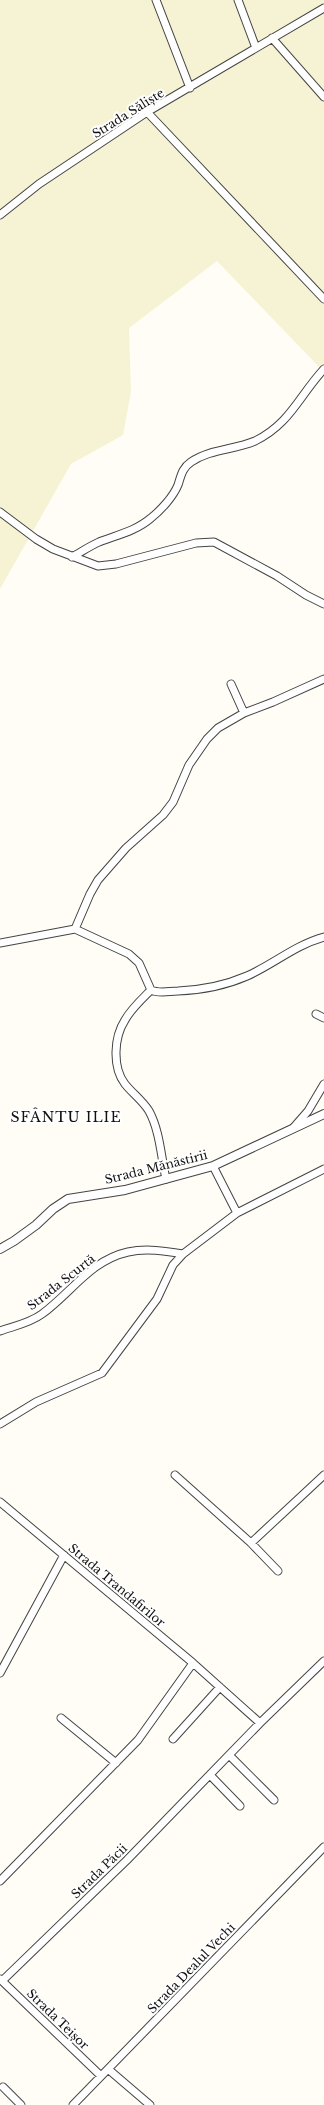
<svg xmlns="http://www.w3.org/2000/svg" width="324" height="2105" viewBox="0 0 324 2105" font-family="'Libre Baskerville',serif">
	<rect width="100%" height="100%" fill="#fffdf5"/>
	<path fill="#f6f3d4" d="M0 0H324V372L217 261 129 328 131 392 123 435 71 464 0 589Z"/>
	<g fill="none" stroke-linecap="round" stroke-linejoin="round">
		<g stroke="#444" stroke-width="9">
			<path id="minor" d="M156 0 190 88
				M238 0 256 48
				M272 38 324 97
				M147 112 324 299
				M0 215 39 184 147 112 324 8
				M0 512 36 539 53 549 98 566 116 564 196 543 214 542 277 576 306 595 324 604
				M72 557C81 552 90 546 99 542 117 535 136 531 151 518 161 510 173 497 178 485 181 476 182 468 191 462 210 449 234 450 255 441 290 424 299 396 324 369
				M231 684 244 713
				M75 929 90 894 98 880 126 848 163 815 173 802 189 765 207 739 218 728 244 713 273 702 324 679
				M0 943 75 929 129 954 139 963 151 990
				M316 1014 324 1018
				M294 1127 308 1111 324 1084
				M213 1166 237 1213
				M166 1179C161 1157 160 1131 149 1111 142 1100 133 1094 125 1084 112 1067 114 1037 125 1020 131 1009 142 999 151 990 159 994 169 991 178 991 203 990 224 986 247 976 274 964 295 945 324 937
				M0 1331C14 1326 30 1323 42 1314 71 1293 91 1260 128 1252 146 1248 165 1251 183 1254
				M0 1424 36 1402 102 1373 157 1299 173 1265 183 1254 237 1213 324 1169
				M175 1475 251 1543 278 1571
				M0 1502 193 1663 260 1723
				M251 1543 324 1475
				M0 1673 64 1555
				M61 1718 116 1763
				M173 1739 220 1687
				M229 1755 274 1800
				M210 1775 240 1806
				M0 1881 138 1740 193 1663
				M0 1979 101 2076
				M2 1981 127 1860 260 1723 324 1661
				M108 2069 150 2105
				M3 2087 21 2105
				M73 2105 324 1847"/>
		</g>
		<g stroke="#444" stroke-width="10">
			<path id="tertiary" d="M0 1249 14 1241 36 1225 53 1209 68 1199 125 1190 213 1166 324 1114"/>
		</g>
		<use href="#minor" stroke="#fff" stroke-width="7"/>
		<use href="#tertiary" stroke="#fff" stroke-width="8"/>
	</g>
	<g text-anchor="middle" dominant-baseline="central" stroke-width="4" stroke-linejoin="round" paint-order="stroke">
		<g font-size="12" fill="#111" stroke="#fff">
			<text transform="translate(128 113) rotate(-32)">Strada Săliște</text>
			<text transform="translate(156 1167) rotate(-14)">Strada Mănăstirii</text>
			<text transform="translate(61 1282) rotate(-38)">Strada Scurtă</text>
			<text transform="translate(117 1585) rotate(40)">Strada Trandafirilor</text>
			<text transform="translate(99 1871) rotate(-44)">Strada Păcii</text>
			<text transform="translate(191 1968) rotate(-46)">Strada Dealul Vechi</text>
			<text transform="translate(58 2019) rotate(44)">Strada Teișor</text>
		</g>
		<g font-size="14" letter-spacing="1" fill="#111" stroke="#fff">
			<text x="66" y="1117">SFÂNTU ILIE</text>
		</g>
	</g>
</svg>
